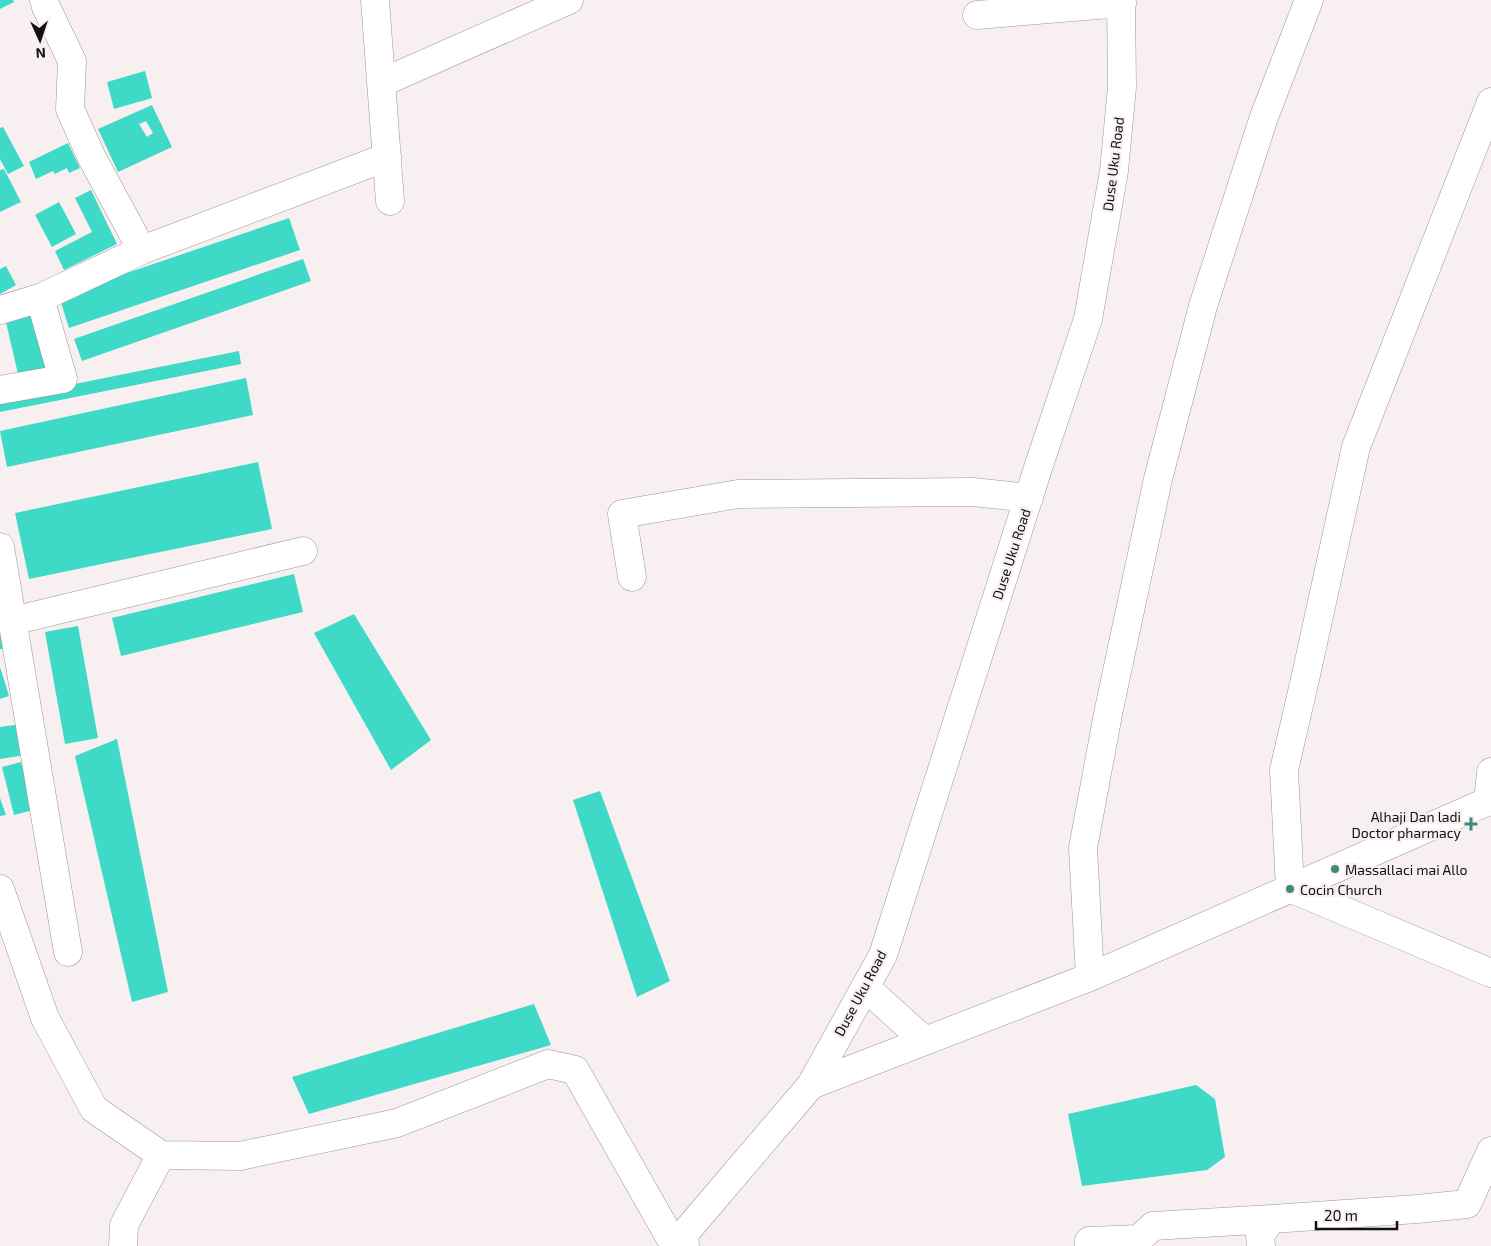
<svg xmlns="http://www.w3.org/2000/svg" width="1491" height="1246" viewBox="0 0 1491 1246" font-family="'Exo 2',sans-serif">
	<rect width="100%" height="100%" fill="#f7eff0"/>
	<path fill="#3fd9c7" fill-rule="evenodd" d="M0 0H13L14 2 0 9Z
		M145 71 152 98 114 109 107 82Z
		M152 105 172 147 118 172 98 129ZM146 121 153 133 147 137 139 124Z
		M3 127 24 166 8 174 0 159V128Z
		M68 143 80 168 69 173 67 168 55 174 53 171 36 179 29 162Z
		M4 169 21 202 0 212V170Z
		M91 190 117 244 64 270 55 251 92 232 75 198Z
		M59 202 76 234 52 247 35 215Z
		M289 218 300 250 69 328 59 296Z
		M303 259 311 281 82 361 74 339Z
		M6 266 16 285 0 294V269Z
		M35 311 48 367 18 374 5 318Z
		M239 351 241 364 0 412V399Z
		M246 378 253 415 7 467 0 431Z
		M258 462 272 529 29 579 15 513Z
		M294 574 303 612 121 656 112 618Z
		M354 614 431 740 391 770 314 633Z
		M78 626 98 738 65 744 45 632Z
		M0 628 3 649H0Z
		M0 667 9 696 0 699Z
		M21 724 26 755 0 759V727Z
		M117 739 168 992 132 1002 75 756Z
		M21 762 33 810 14 815 2 767Z
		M600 791 670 981 637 997 573 800Z
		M0 798 6 815 0 816Z
		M534 1004 551 1045 309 1114 292 1077Z
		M1196 1085 1215 1099 1225 1157 1207 1170 1082 1186 1068 1114Z"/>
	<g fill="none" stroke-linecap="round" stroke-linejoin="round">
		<g stroke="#9d9696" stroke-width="29">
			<path id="minor" d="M44 0 46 7 72 61 70 109 92 158 142 250
				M375 0 390 201
				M977 15 1122 3
				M381 83 569 0
				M1491 102 1356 447 1306 675 1284 770 1290 888 1491 973
				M0 310 40 298 142 250 387 157
				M0 390 63 379 40 298
				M0 547 68 952
				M632 577 622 514 738 494 973 492 1029 498
				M12 621 303 551
				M1488 802 1491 772
				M0 889 45 1018 94 1109 161 1155 240 1156 397 1123 548 1064 575 1070 672 1241
				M1090 977 1083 848 1109 709 1158 479 1203 306 1264 117 1309 0
				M865 987 925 1041
				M811 1085 883 955 1038 468 1088 319 1114 171 1122 87 1121 0
				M123 1246 124 1225 161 1155
				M685 1246 684 1234 811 1085 1090 977 1491 800
				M1089 1246V1241L1139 1239 1153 1226 1272 1219
				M1261 1246 1260 1235 1272 1219 1417 1209 1467 1204 1491 1151"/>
		</g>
		<use href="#minor" stroke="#fff" stroke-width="28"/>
	</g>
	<g fill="#42877e" stroke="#f7eff0" stroke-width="2">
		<path d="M1468.5 816.5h5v5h5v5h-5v5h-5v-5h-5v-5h5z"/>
		<circle cx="1335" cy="869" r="5"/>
		<circle cx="1290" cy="889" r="5"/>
	</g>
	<g text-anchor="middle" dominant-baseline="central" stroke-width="4.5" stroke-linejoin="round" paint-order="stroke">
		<g font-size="14" fill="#121010" stroke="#f7eff0">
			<text transform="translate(1113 164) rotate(-83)">Duse Uku Road</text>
			<text transform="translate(1011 554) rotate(-72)">Duse Uku Road</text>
			<text transform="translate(860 993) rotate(-62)">Duse Uku Road</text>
		</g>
		<g font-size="14" fill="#121010" stroke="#f7eff0" text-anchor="start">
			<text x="1461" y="816" text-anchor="end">Alhaji Dan ladi<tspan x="1461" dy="16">Doctor pharmacy</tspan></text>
			<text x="1345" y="869">Massallaci mai Allo</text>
			<text x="1300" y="889">Cocin Church</text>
		</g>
	</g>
	<g transform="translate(40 40) rotate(177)" stroke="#f7eff0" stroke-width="4" paint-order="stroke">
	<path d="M0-4L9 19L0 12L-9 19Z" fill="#121010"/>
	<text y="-8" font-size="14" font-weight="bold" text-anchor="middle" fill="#121010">N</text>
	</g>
	<path d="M1316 1221v8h81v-8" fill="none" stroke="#121010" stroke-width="2.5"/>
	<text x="1324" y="1221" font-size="15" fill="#121010" stroke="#f7eff0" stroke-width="4" paint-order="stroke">20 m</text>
</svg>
